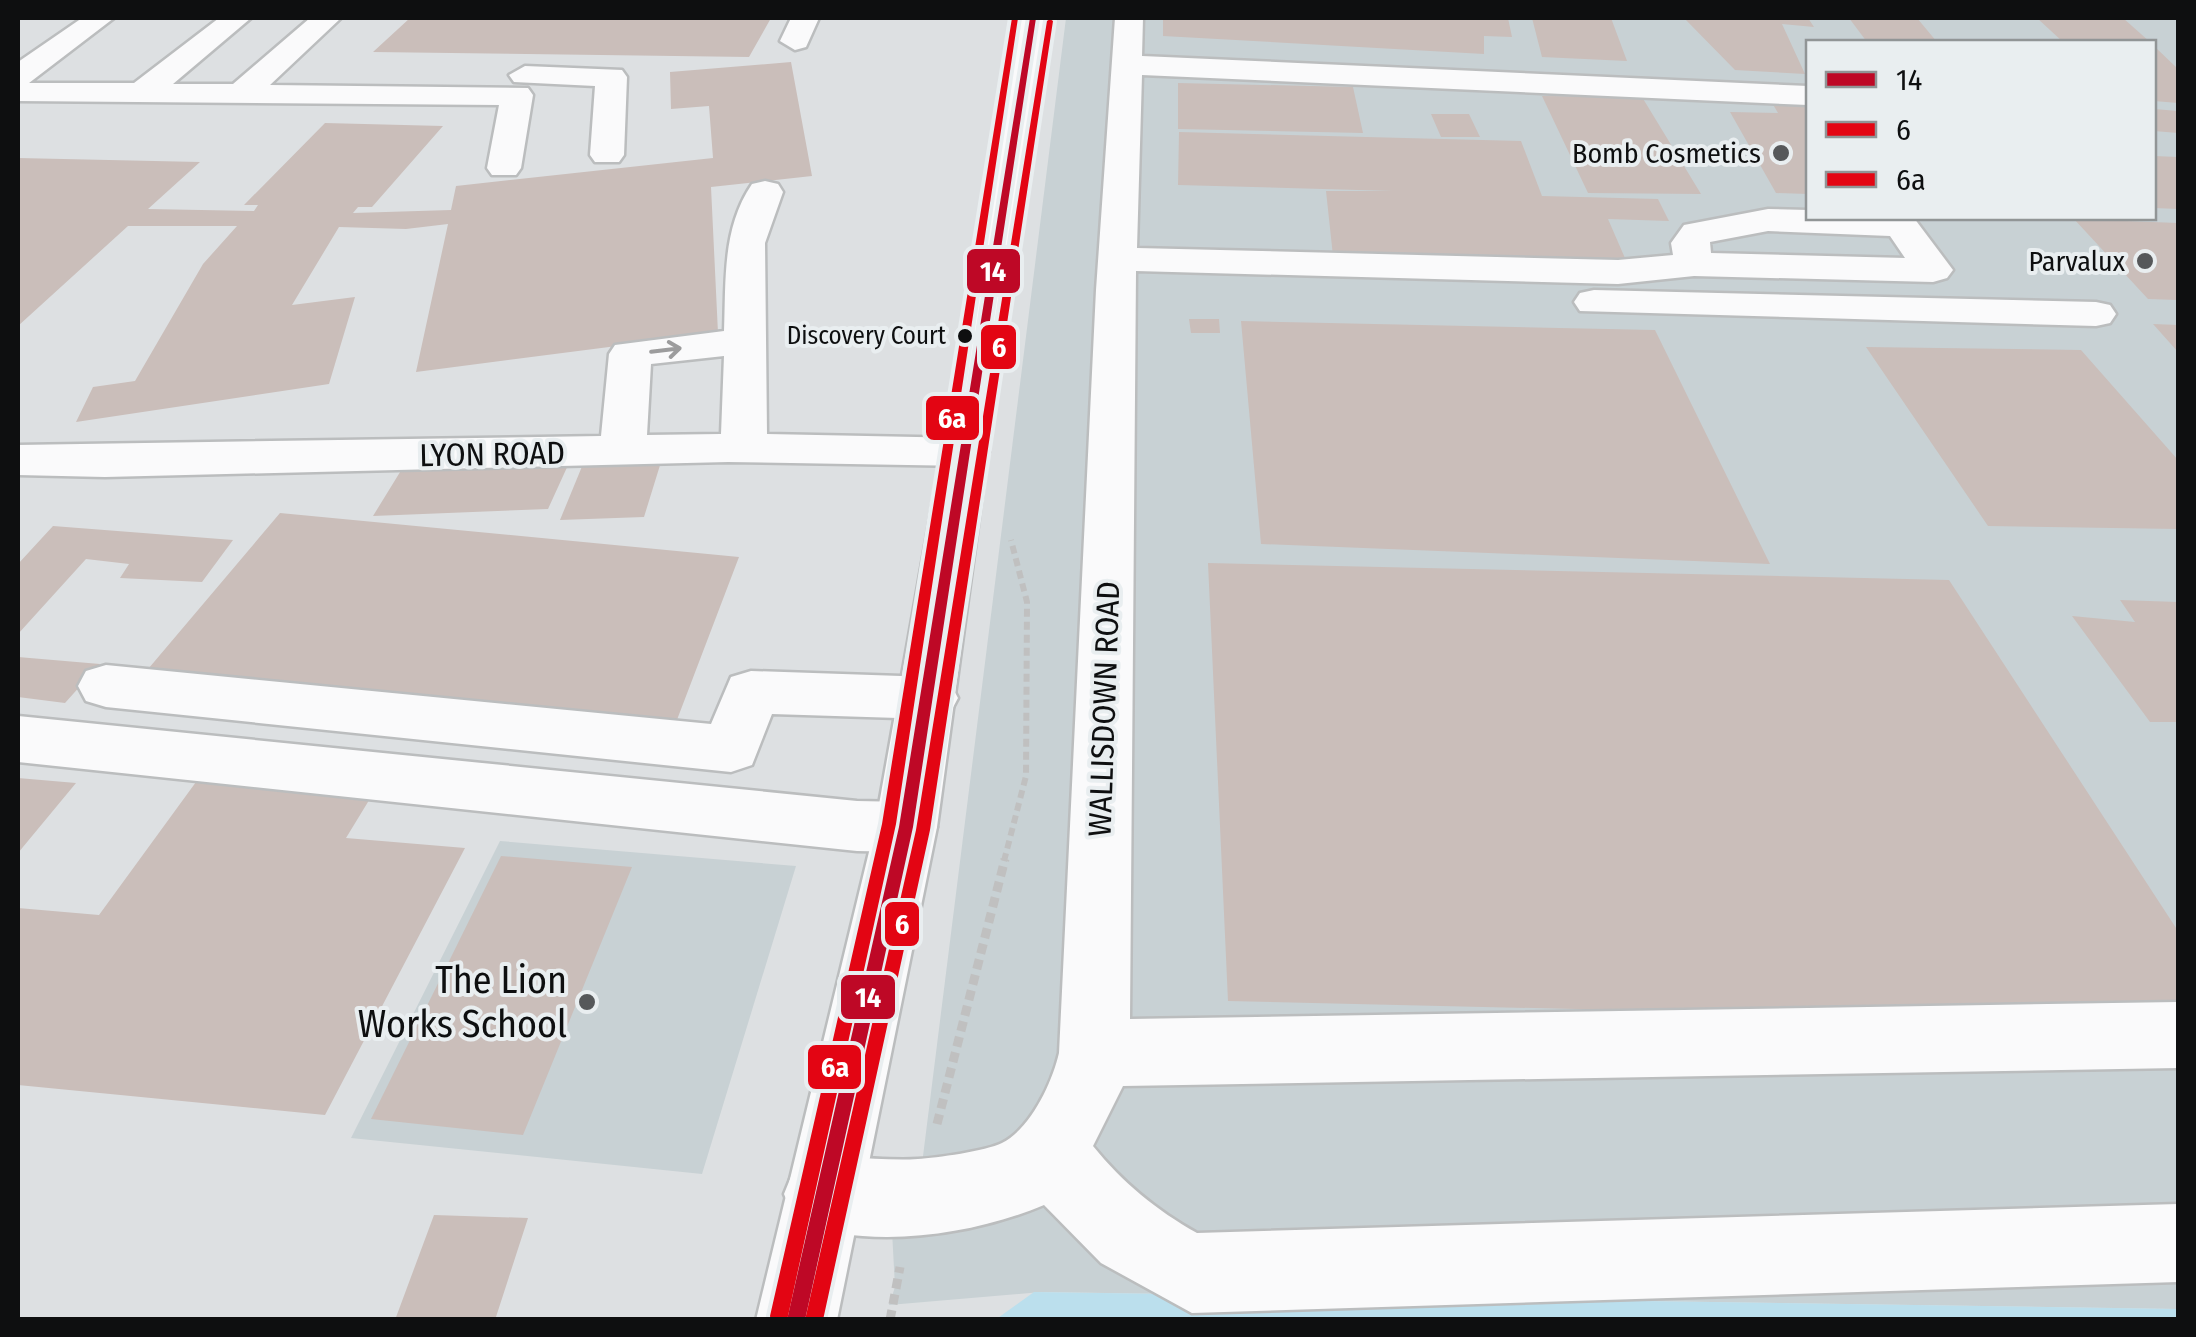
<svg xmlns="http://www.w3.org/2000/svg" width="2196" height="1337" viewBox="0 0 2196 1337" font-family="'Fira Sans Condensed',sans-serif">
	<rect width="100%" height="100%" fill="#dde0e2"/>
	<path fill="#c8d1d4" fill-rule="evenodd" d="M1066 18H2178V1309L1041 1292 889 1305 895 1287 890 1193 918 1196ZM1808 42H2154V218H1808Z
		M500 841 796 866 702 1174 351 1138Z"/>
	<path fill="#bbdfed" d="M1034 1292 2178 1309V1320H995Z"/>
	<path fill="#cabeba" d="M410 18H771L749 57 373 52Z
		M1163 18H1508L1512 37 1484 36V54L1163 36Z
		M1532 18H1611L1627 61 1542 57Z
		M1684 18H1808L1814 27 1782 24 1805 74 1735 70Z
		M1849 18H1917L1937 42H1867Z
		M2037 18H2123L2150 42H2063Z
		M2154 46 2178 69V103L2154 101Z
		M791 62 812 176 711 187 718 333 416 372 448 224 406 229 339 227 292 305 355 297 329 384 76 422 93 387 135 381 203 264 237 226H128L18 326V158L200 162 148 209 254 211 258 205H244L325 123 443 126 372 207H358L353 213 451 210 456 186 713 158 709 106 671 109 670 72Z
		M1178 83 1353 87 1363 133 1178 129Z
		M1542 96 1642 97 1701 194 1588 193Z
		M1771 101 1808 102V194L1776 193 1730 112 1778 113Z
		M2154 109 2178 111V133L2154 131Z
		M1431 114H1469L1480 137H1441Z
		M1179 132 1521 141 1542 196 1658 199 1669 221 1608 219 1628 265 1333 256 1326 191H1393L1178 185Z
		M2154 156 2178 157V209L2154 208Z
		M2074 219 2178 223V300L2148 299Z
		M1189 319H1219L1220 333H1191Z
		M1241 321 1655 330 1770 564 1261 544Z
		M2153 324 2178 325V352Z
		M1866 347 2081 350 2178 460V529L1988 526Z
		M661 462 644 517 560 520 583 464Z
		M569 463 548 509 373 516 405 464Z
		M280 513 739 557 675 725 143 675Z
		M53 526 233 540 202 582 120 578 129 564 86 559 18 634V564Z
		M1208 563 1949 580 2178 931V1023L1228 1001Z
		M2120 600 2178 602V722H2150L2072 616 2135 622Z
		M18 657 100 664 65 703 18 697Z
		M18 778 76 783 18 853Z
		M196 782 371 797 346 838 465 848 325 1115 18 1085V908L99 915Z
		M501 856 632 867 523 1135 371 1119Z
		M434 1215 528 1218 495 1320H395Z"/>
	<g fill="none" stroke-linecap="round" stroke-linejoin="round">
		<g stroke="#bbbdbe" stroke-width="5">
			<path id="minor" d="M82 18H114L29 83H134L219 18H251L173 84H233L310 18H341L270 85 528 88 533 95 521 168 516 175H492L487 168 499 105 18 101V62Z
				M791 18H819L806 47 795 50 780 41Z
				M1115 18H1143L1142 56 1808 86V105L1142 75 1137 248 1618 260 1673 255 1671 243 1684 225 1768 209 1808 210V218H1914L1953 270 1947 278 1933 282 1694 276 1618 284 1136 271 1130 1019 2178 1002V1068L1123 1086 1093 1146C1123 1183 1156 1210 1197 1233L2178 1204V1282L1192 1313 1101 1263 1044 1205C973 1235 868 1251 795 1221L784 1194 795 1167C836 1150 874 1162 918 1159 936 1158 986 1151 1002 1143 1031 1128 1052 1083 1059 1053L1096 290ZM1768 231 1890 236 1905 258 1711 253 1710 242Z
				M525 66 622 70 627 77 624 155 619 162H595L590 155 595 86 514 82 509 75Z
				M765 181 778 184 783 192 765 243 767 434 966 438 982 442 989 452 982 462 966 466 728 462 105 477 18 475V445L601 436 609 354 615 345 724 331C726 280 722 228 752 184ZM724 356 721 434 647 435 651 364Z
				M1594 290 2096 302 2110 305 2116 314 2110 323 2096 326 1580 311 1574 302 1580 293Z
				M106 665 711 724 731 677 751 671 930 677 950 683 958 698 950 713 930 719 772 714 752 765 731 772 106 707 86 701 78 686 86 671Z
				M18 716 857 801 906 802 928 809 937 827 928 845 906 852 857 851 18 762Z"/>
		</g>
		<g stroke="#bbbdbe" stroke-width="5">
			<path id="major" d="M1019 18H1047L937 827 837 1320H756L875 827Z"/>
		</g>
		<path stroke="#c0c0c0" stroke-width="6" stroke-dasharray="8 5" stroke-linecap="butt" d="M1004 861 1026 776 1027 602 1011 540"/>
		<path stroke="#c0c0c0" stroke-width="9" stroke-dasharray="10 6" stroke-linecap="butt" d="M937 1124 1005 859
			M890 1320 900 1267"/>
		<use href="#minor" fill="#fafafb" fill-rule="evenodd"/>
		<use href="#major" fill="#fafafb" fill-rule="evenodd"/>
		<g stroke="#e9eef0" stroke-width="8">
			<path id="bus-1" d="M1030 18H1036L913 827 805 1320H787L899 827Z"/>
		</g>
		<g stroke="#e9eef0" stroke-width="8">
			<path id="bus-2" d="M1050 19 1053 21 930 830 823 1320H805L916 830 1047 21Z"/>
		</g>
		<g stroke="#e9eef0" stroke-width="8">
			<path id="bus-3" d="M1012 18H1018L896 824 788 1316 787 1320H771L770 1316 882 824Z"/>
		</g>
		<use href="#bus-1" fill="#be0826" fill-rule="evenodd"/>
		<use href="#bus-2" fill="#e30513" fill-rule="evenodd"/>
		<use href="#bus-3" fill="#e30513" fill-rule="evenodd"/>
	</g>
	<defs><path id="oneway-shaft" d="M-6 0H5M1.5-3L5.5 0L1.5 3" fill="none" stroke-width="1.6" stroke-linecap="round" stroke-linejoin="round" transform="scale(2.5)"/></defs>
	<use stroke="#9c9c9d" href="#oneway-shaft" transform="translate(666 350) rotate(-7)"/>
	<g fill="#56585a" stroke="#e9eef0" stroke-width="4">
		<circle cx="1781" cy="153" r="10"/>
		<circle cx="2145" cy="261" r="10"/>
		<circle cx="587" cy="1002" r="10"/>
	</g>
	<circle fill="#0e0f10" stroke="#e9eef0" stroke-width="4" cx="965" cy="336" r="9"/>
	<g text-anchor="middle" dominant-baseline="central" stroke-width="8" stroke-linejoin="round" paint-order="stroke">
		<g font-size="25" fill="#0e0f10" stroke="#e9eef0" text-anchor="end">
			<text x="946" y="336">Discovery Court</text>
		</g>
		<g font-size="28" fill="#0e0f10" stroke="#e9eef0" text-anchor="end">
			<text x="1761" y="153">Bomb Cosmetics</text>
			<text x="2125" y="261">Parvalux</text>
		</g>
		<g font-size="32" fill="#0e0f10" stroke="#e9eef0">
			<text transform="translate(492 454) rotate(-1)">LYON ROAD</text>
			<text transform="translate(1104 709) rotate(-88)">WALLISDOWN ROAD</text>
		</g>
		<g font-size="38" fill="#0e0f10" stroke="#e9eef0" text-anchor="end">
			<text x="567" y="980">The Lion<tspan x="567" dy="44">Works School</tspan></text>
		</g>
	</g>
	<g stroke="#e9eef0" stroke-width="4">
		<rect x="965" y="247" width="57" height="48" rx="10" fill="#be0826"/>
		<rect x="979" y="323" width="39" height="48" rx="10" fill="#e30513"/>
		<rect x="924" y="394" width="57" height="48" rx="10" fill="#e30513"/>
		<rect x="883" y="900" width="38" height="48" rx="10" fill="#e30513"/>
		<rect x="839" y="973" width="58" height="48" rx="10" fill="#be0826"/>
		<rect x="806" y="1043" width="57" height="48" rx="10" fill="#e30513"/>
	</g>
	<g font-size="28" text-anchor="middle" font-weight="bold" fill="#fff">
		<text x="993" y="281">14</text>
		<text x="999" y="357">6</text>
		<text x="952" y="428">6a</text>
		<text x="902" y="934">6</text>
		<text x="868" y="1007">14</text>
		<text x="835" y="1077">6a</text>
	</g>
	<rect width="2196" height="1337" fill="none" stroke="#0e0f10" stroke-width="40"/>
	<rect x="1806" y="40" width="350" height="180" fill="#e9eef0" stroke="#919596" stroke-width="2.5"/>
	<rect x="1826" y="72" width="50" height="15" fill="#be0826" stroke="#919596" stroke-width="2.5"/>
	<text x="1896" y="90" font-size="30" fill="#0e0f10">14</text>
	<rect x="1826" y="122" width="50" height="15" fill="#e30513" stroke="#919596" stroke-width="2.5"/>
	<text x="1896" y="140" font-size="30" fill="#0e0f10">6</text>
	<rect x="1826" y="172" width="50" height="15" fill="#e30513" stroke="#919596" stroke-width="2.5"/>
	<text x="1896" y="190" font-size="30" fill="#0e0f10">6a</text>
</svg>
